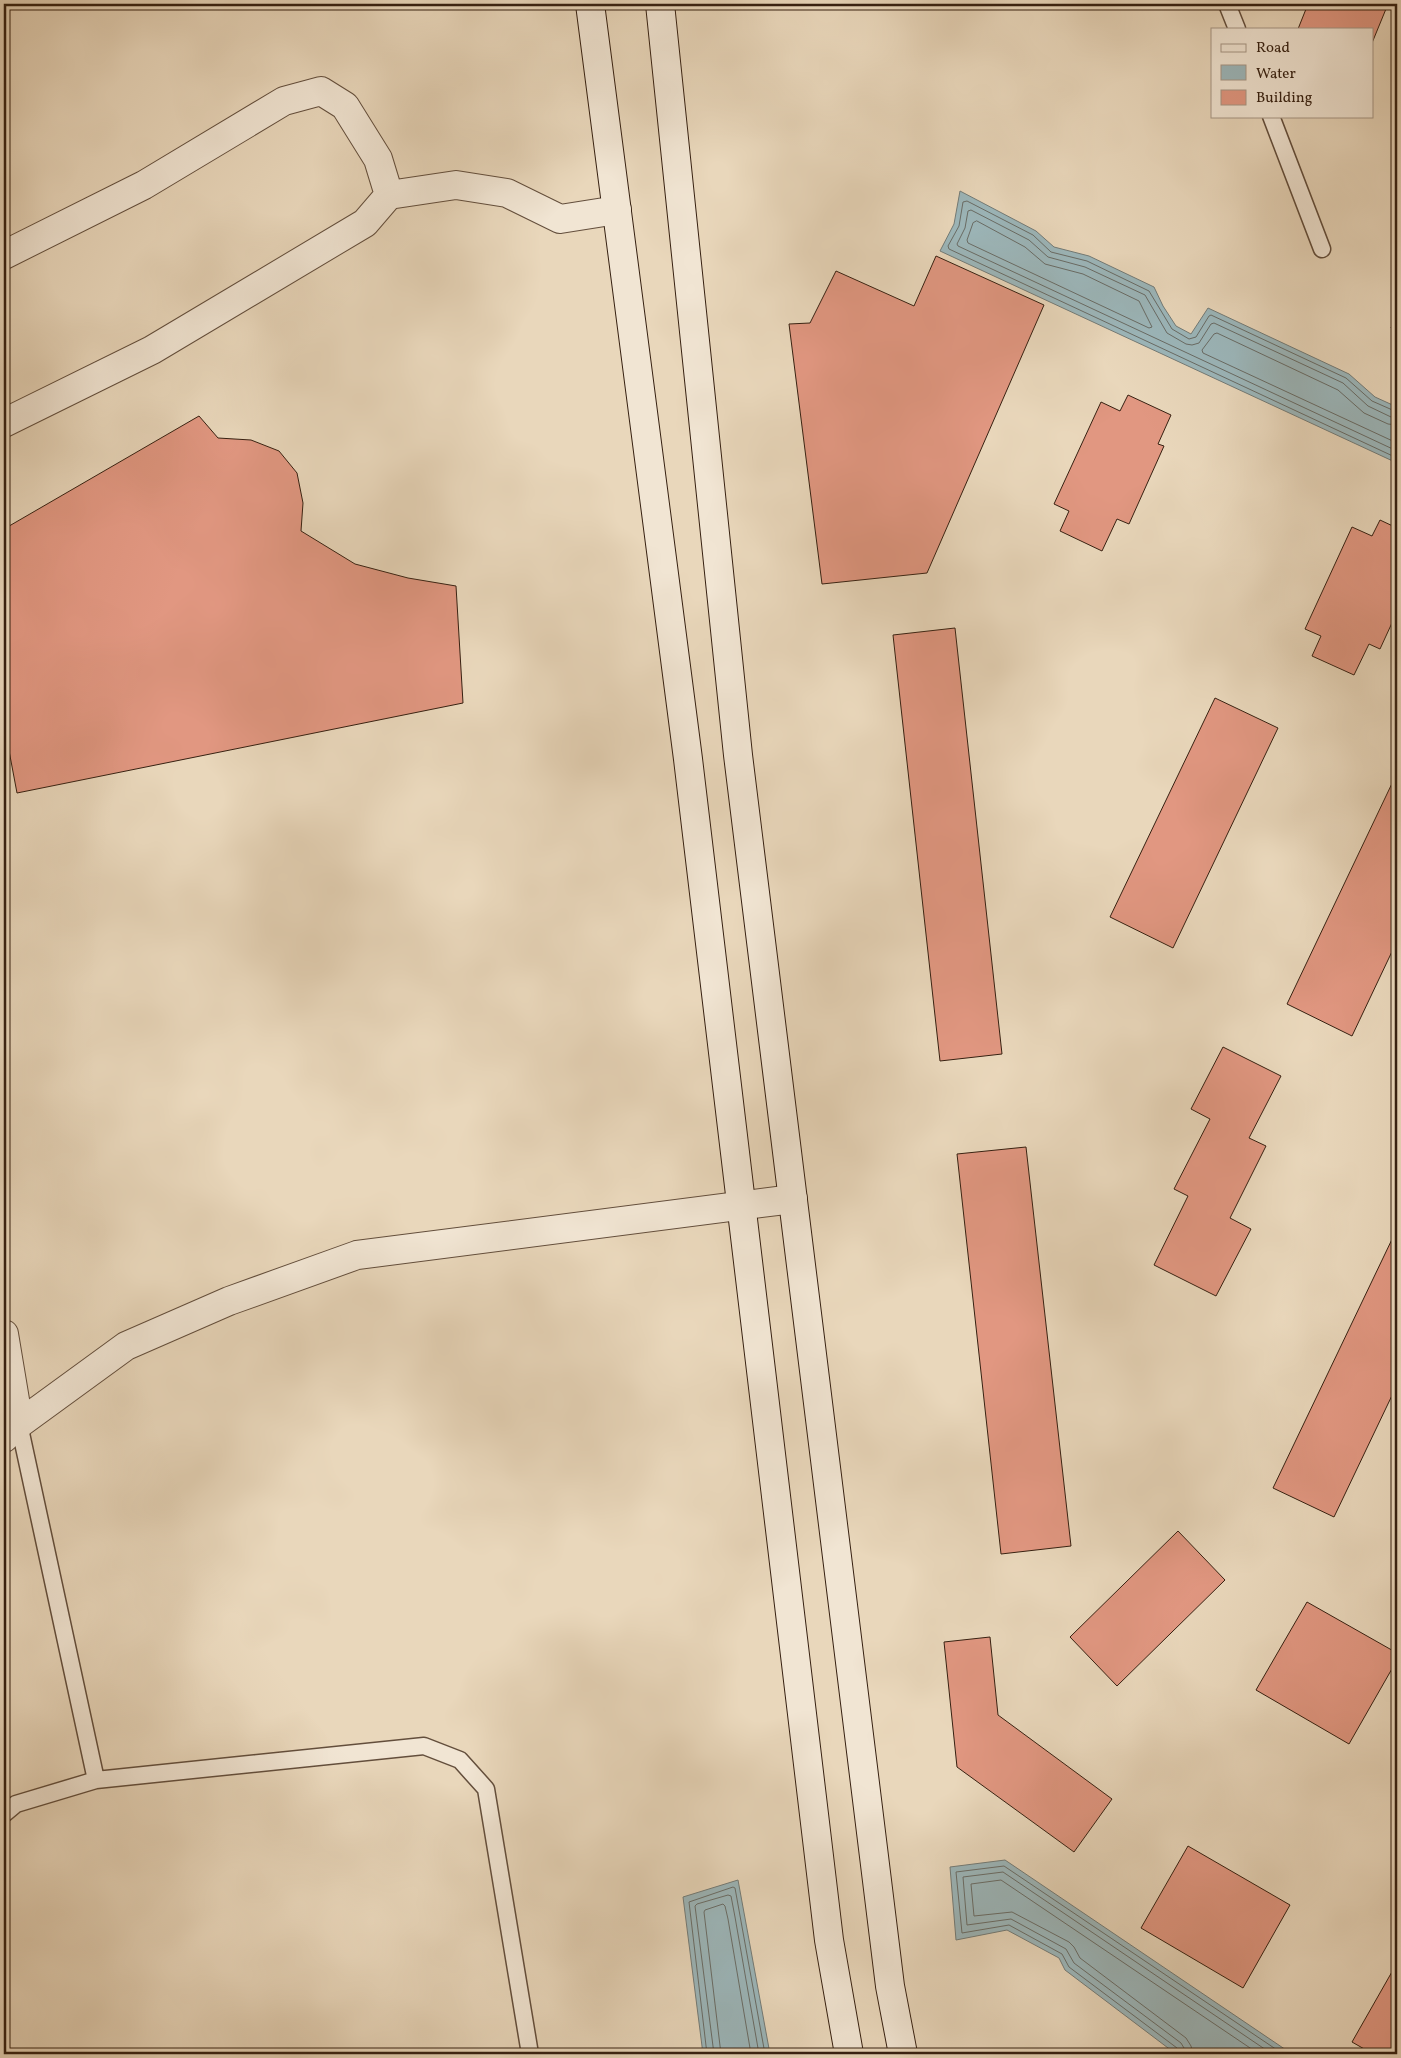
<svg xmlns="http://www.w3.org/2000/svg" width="1401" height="2058" viewBox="0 0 1401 2058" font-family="Vollkorn,serif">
	<rect width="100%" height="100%" fill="#e9d7bb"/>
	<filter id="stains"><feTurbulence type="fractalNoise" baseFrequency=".004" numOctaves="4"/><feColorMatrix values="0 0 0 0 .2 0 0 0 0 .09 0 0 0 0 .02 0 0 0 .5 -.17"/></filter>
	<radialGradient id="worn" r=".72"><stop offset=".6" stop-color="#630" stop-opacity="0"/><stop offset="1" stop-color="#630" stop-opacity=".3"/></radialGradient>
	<path fill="#9cb7bb" stroke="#737b77" d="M960 191 1036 231 1054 247 1089 256 1154 287 1163 306 1176 326 1191 334 1208 308 1349 374 1375 397 1397 407V463L940 251 954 224Z
		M1005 1860 1292 2054H1176L1065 1970 1059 1958 1007 1930 956 1940 950 1867Z
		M738 1880 770 2054H703L683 1897Z"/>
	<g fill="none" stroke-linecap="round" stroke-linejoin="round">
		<path stroke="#696c66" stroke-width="1" d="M977 221 1025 247 1045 264 1083 274 1139 301 1152 327 1149 328 968 243 967 240 973 223Z
			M1397 412 1372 401 1346 378 1211 315 1209 316 1196 337 1189 339 1172 329 1149 291 1087 261 1051 252 1033 235 967 201 963 202 959 226 948 246 949 249 1397 458
			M1397 418 1391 417 1368 406 1343 383 1214 323 1211 324 1199 343 1192 345 1186 344 1167 333 1145 295 1085 267 1048 257 1029 240 971 210 968 211 965 228 957 244 958 246 1397 451
			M1397 425 1388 424 1364 413 1338 390 1217 333 1214 334 1202 350 1203 353 1397 443
			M707 2054 689 1902 733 1887 735 1888 765 2054
			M714 2054 695 1906 697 1904 728 1895 731 1896 735 1917 759 2054
			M721 2054 704 1912 705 1910 723 1904 725 1906 728 1919 751 2054
			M1179 2054 1177 2048 1069 1967 1062 1954 1009 1925 962 1933 956 1872 1004 1866 1283 2054
			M1185 2054 1184 2048 1181 2043 1074 1963 1066 1949 1011 1919 967 1925 963 1877 1003 1872 1272 2054
			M1193 2054 1191 2046 1186 2038 1080 1958 1074 1947 1069 1942 1012 1912 974 1916 971 1884 1001 1880 1259 2054"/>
	</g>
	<path fill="#e19781" stroke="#362011" d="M1308 4H1388L1372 43V29H1298Z
		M936 256 1044 305 927 573 822 584 789 324 810 323 836 271 914 306Z
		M1397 313V330L1391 328Z
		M1128 395 1171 415 1158 444 1164 446 1129 524 1117 519 1102 551 1060 531 1069 511 1054 504 1101 402 1120 411Z
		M199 416 218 438 251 440 279 451 297 473 303 503 301 531 355 564 408 578 456 586 463 703 17 793 4 724V529Z
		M1380 520 1397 528V612L1380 649 1369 644 1354 675 1312 656 1321 636 1305 629 1352 527 1372 536Z
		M955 628 1002 1054 940 1061 893 635Z
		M1215 698 1278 728 1173 948 1110 917Z
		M1396 775 1397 941 1352 1036 1287 1004Z
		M1223 1047 1281 1076 1249 1138 1266 1146 1230 1218 1251 1229 1216 1296 1154 1265 1188 1196 1174 1189 1210 1119 1191 1109Z
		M1026 1147 1071 1546 1001 1554 957 1154Z
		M1395 1233 1397 1234V1385L1334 1517 1273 1488Z
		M1178 1531 1225 1580 1117 1686 1070 1637Z
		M1307 1602 1397 1653V1660L1349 1744 1256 1690Z
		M990 1637 998 1715 1112 1799 1074 1852 957 1767 944 1642Z
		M1188 1846 1290 1905 1243 1988 1141 1928Z
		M1397 1963V2054H1373L1352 2042Z"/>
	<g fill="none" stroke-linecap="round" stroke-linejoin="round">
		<g stroke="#634e3c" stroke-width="19">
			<path id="service" d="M1227 4 1237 29
				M1271 116 1322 249
				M19 1424 96 1780
				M4 1814 16 1804 96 1780 424 1746 460 1760 486 1789 530 2054"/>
		</g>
		<g stroke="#634e3c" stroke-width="30">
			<path id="minor" d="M389 195 456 185 507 193 560 219 617 210
				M4 255 144 185 284 101 321 91 345 106 378 159 389 195 365 223 152 350 4 423
				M4 1334 19 1424
				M4 1438 19 1424 126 1346 229 1301 357 1255 793 1199"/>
		</g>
		<g stroke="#362011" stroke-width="30">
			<path id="secondary" d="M590 4 688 759 829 1940 849 2054
				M660 4 738 755 890 1986 903 2054"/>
		</g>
		<use href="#service" stroke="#f1e5d3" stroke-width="16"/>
		<use href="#minor" stroke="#f1e5d3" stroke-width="28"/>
		<use href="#secondary" stroke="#f1e5d3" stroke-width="28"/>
	</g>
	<rect width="1401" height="2058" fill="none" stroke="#e9d7bb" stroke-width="20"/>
	<rect x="5" y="5" width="1391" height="2048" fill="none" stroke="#362011" stroke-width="2.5"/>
	<rect x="10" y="10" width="1381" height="2038" fill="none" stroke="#362011"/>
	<rect x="1211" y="28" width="162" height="90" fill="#f1e5d3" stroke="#a69685"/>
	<rect x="1221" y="44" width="25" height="8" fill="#f1e5d3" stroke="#a69685"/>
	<text x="1256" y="52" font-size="15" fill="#362011">Road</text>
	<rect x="1221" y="65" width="25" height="15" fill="#9cb7bb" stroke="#a69685"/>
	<text x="1256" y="78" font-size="15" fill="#362011">Water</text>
	<rect x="1221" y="90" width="25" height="15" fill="#e19781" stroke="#a69685"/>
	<text x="1256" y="102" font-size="15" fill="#362011">Building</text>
	<rect width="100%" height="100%" filter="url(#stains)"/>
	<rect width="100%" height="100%" fill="url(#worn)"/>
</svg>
